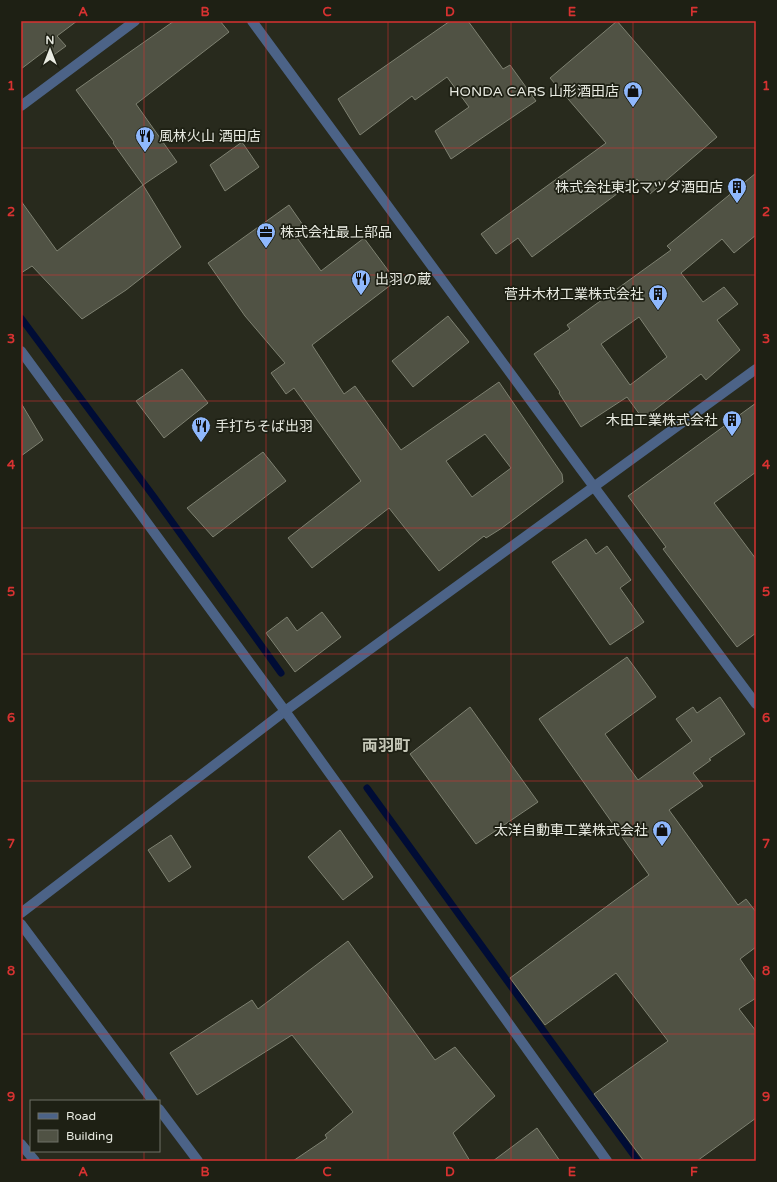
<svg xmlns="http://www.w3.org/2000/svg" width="777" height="1182" viewBox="0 0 777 1182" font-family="'Varela Round','Noto Sans JP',sans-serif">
	<rect width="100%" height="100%" fill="#282a1d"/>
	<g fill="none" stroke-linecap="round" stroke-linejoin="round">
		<path stroke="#000c35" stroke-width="7" d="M21 318 154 497 281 673
			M367 788 638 1161"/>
	</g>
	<path fill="#505244" stroke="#7e8171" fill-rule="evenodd" d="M21 21H77L57 36 66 46 51 57 46 50 21 69Z
		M174 21H220L229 32 136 104 177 162 143 185 113 143 114 142 76 90Z
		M450 21H468L503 69 510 65 536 101 451 159 435 131 469 107 447 77 415 100 412 96 360 135 338 99Z
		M617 21 717 137 650 194 637 179 532 257 518 238 496 254 481 234 606 143 550 78Z
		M242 142 259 167 225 191 210 165Z
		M756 173V235L734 253 722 239 681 273 703 302 724 287 738 304 717 320 740 350 706 380 701 374 643 419 627 397 581 427 559 393 560 392 534 354 570 329 567 325 671 250 667 246ZM639 317 667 357 630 385 601 344Z
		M143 185 181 247 126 290 82 319 32 266 21 273V201L57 251Z
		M289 205 305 228 295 235 321 271 364 238 396 281 312 345 344 394 355 386 401 450 499 382 562 474 563 482 502 528 486 538 484 536 439 571 389 508 312 568 288 538 361 481 294 388 286 394 271 373 285 363 245 316 208 263ZM485 434 511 468 472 497 446 461Z
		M448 316 469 342 413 387 392 361Z
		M182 369 208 403 164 438 136 401Z
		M21 403 43 440 21 456Z
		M756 403V472L714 503 756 559V633L737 647 663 549 666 547 628 496Z
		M263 452 286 481 213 537 187 508Z
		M586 539 596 554 607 546 631 580 620 588 644 622 610 645 552 562Z
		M322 612 341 637 295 672 266 633 287 617 297 631Z
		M627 657 656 697 605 734 638 780 692 741 676 719 693 707 697 713 720 697 745 734 709 759 711 760 693 773 703 786 669 810 738 905 746 899 756 912V947L740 959 756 982V998L739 1009 756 1031V1118L697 1161H644L594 1094 668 1041 616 973 545 1025 510 978 649 875 539 719Z
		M470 707 538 802 476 844 410 754Z
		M340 830 373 877 343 900 308 857Z
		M171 835 191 867 169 882 148 850Z
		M348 941 435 1060 455 1047 495 1096 453 1133 470 1161H293L327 1138 325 1135 353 1112 292 1035 197 1095 170 1053 252 1000 258 1009Z
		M537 1128 560 1161H493Z"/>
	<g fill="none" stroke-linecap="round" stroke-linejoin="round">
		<path stroke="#4c6387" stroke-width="10" d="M252 21 580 468 756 704
			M21 106 135 21
			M21 913 285 711 756 369
			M21 924 153 1101
			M159 1109 198 1161
			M21 1144 35 1161"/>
		<path stroke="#4c6387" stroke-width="10" d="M21 351 285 711 607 1161"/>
	</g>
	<path fill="none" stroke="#d73231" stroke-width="1" stroke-opacity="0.55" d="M144 21V1101M266 21V1161M388 21V1161M511 21V1161M633 21V1161M21 148H756M21 275H756M21 401H756M21 528H756M21 654H756M21 781H756M21 907H756M21 1034H756M144 1151V1161"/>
	<defs>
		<g id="shop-pin" transform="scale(1)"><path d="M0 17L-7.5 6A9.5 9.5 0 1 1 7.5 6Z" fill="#8fb8fd" stroke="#1e2014"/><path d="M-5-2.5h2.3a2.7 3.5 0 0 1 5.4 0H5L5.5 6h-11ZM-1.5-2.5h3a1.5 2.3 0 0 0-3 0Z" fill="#111"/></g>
		<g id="restaurant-pin" transform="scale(1)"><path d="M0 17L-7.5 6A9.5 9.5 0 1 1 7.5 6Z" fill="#8fb8fd" stroke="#1e2014"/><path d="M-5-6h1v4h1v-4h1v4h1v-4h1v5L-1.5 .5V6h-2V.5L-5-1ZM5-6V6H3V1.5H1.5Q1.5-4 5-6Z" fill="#111"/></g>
		<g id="building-pin" transform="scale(1)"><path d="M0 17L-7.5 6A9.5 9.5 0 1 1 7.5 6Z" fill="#8fb8fd" stroke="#1e2014"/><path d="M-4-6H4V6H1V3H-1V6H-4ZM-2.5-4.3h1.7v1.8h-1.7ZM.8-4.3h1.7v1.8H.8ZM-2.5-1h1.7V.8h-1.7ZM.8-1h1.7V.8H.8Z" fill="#111"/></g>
		<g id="office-pin" transform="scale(1)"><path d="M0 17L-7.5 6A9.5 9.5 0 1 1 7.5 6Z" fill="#8fb8fd" stroke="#1e2014"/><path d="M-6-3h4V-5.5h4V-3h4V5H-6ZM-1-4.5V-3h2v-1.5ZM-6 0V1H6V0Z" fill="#111"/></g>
	</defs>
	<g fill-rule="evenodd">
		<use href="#shop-pin" x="633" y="91"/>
		<use href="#restaurant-pin" x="145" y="136"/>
		<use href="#building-pin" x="737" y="187"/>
		<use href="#office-pin" x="266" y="232"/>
		<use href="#restaurant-pin" x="361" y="279"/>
		<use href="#building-pin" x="658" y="294"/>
		<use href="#building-pin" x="732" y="420"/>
		<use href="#restaurant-pin" x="201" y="426"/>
		<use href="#shop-pin" x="662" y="830"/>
	</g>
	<g text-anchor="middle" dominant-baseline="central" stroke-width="3.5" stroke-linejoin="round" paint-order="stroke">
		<g font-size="14" fill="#e8eae1" stroke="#1e2014" text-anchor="end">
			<text x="619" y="91">HONDA CARS 山形酒田店</text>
			<text x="159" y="136" text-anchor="start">風林火山 酒田店</text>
			<text x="723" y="187">株式会社東北マツダ酒田店</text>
			<text x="280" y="232" text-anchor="start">株式会社最上部品</text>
			<text x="375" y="279" text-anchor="start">出羽の蔵</text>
			<text x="644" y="294">菅井木材工業株式会社</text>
			<text x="718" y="420">木田工業株式会社</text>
			<text x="215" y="426" text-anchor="start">手打ちそば出羽</text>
			<text x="648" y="830">太洋自動車工業株式会社</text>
		</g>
		<g font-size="16" font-weight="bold" fill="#c7c9b9" stroke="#1e2014">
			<text x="386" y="746">両羽町</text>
		</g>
	</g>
	<rect width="777" height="1182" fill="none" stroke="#1e2014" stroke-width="44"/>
	<rect x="30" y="1100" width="130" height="52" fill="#1e2014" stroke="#6f7166"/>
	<rect x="38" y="1113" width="20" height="6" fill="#4c6387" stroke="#6f7166"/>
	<text x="66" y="1120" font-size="12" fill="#e8eae1">Road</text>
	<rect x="38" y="1130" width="20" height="12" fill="#505244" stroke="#6f7166"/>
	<text x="66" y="1140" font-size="12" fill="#e8eae1">Building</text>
	<g transform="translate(50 50)" stroke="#1e2014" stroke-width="3" paint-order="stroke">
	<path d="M0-3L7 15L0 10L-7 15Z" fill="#e8eae1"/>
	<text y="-6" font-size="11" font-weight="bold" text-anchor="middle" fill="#e8eae1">N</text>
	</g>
	<rect x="22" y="22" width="733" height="1138" fill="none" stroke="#d73231" stroke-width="1.5"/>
	<g font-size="13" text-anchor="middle" font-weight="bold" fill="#d73231">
		<text x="83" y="16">A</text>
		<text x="205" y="16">B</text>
		<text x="327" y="16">C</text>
		<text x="450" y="16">D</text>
		<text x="572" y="16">E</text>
		<text x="694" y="16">F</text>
		<text x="11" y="90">1</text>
		<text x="766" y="90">1</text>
		<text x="11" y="216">2</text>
		<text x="766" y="216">2</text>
		<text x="11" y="343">3</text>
		<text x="766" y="343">3</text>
		<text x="11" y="469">4</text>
		<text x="766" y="469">4</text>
		<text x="11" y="596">5</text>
		<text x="766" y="596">5</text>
		<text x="11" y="722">6</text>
		<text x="766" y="722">6</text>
		<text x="11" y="848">7</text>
		<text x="766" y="848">7</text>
		<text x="11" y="975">8</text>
		<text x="766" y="975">8</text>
		<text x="11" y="1101">9</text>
		<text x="766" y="1101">9</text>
		<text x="83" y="1176">A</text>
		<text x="205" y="1176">B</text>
		<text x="327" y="1176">C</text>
		<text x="450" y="1176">D</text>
		<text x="572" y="1176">E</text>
		<text x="694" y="1176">F</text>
	</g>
</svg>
